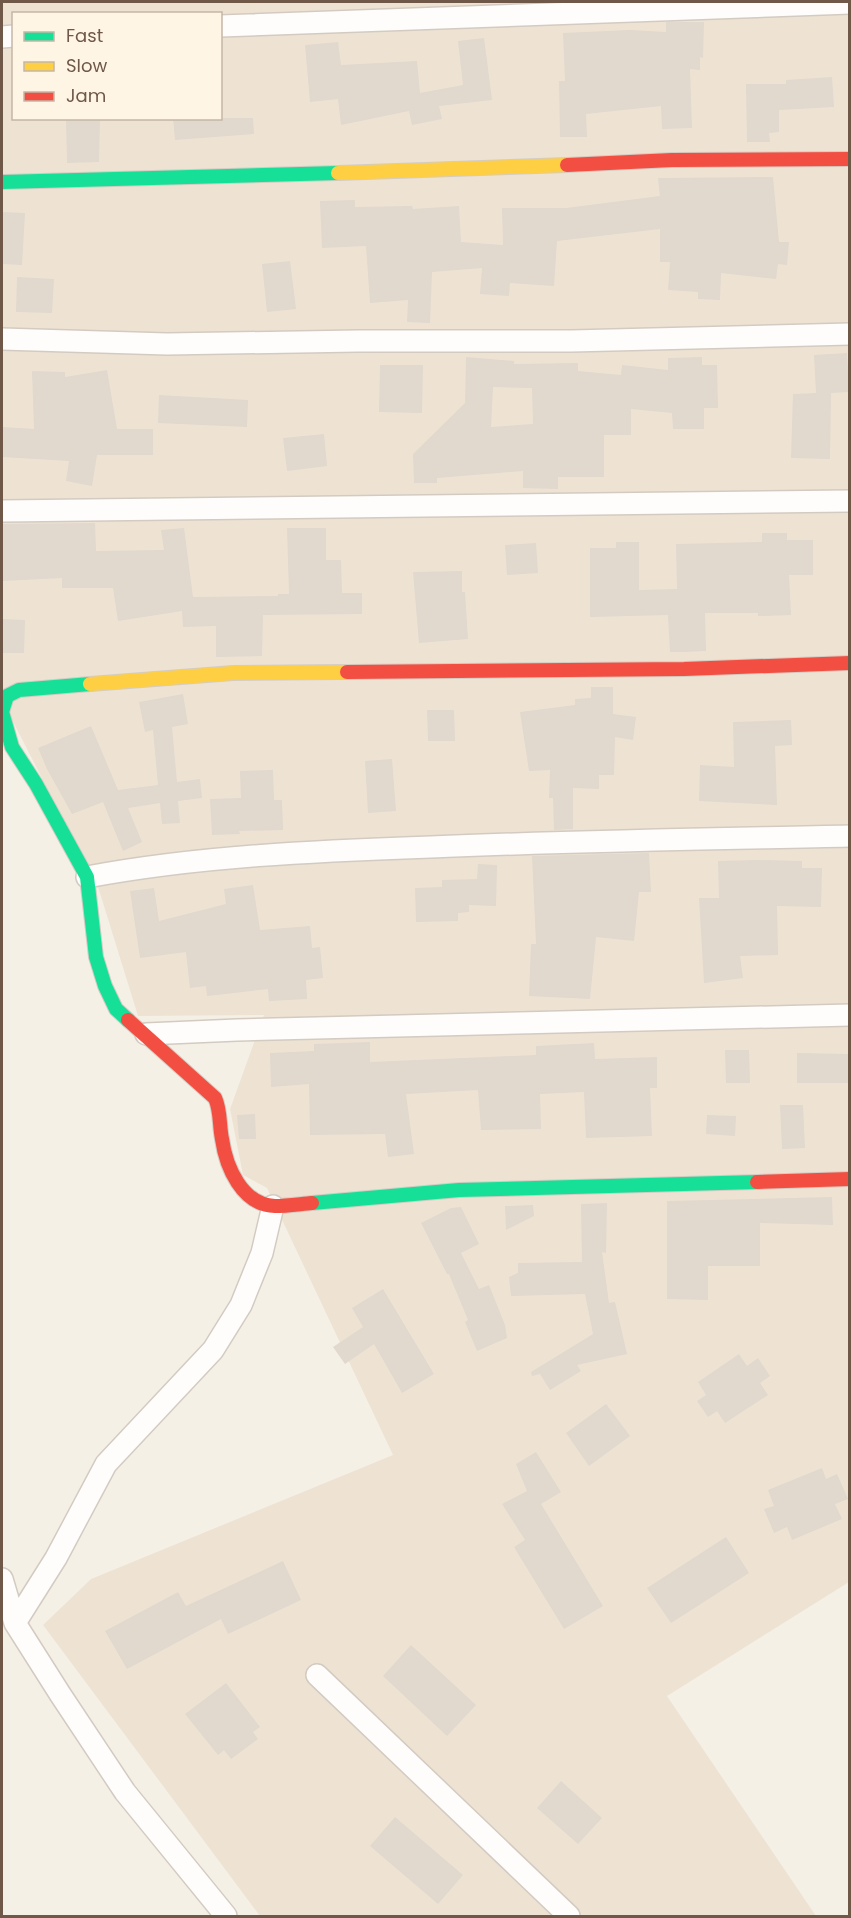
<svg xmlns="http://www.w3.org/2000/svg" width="851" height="1918" viewBox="0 0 851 1918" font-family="Poppins,sans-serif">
	<rect width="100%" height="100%" fill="#f5f0e6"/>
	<path fill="#eee3d3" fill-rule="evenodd" d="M2 2H849V1582L667 1696 816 1916H260L43 1625 91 1579 393 1455 267 1188 243 1175 230 1109 264 1015 138 1016 99 890 2 700ZM14 14H220V118H14Z"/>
	<path fill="#e1d8ce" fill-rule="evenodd" d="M666 22H704L703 58 700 57V70L690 69 692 128 662 129 661 106 586 114 587 137H560L559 81H565L563 33 630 30 666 32Z
		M484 38 492 100 439 106 442 119 412 125 409 111 341 125 338 99 310 102 305 45 338 42 341 65 417 61 420 93 463 85 458 41Z
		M832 77 834 107 779 110V132L769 133 770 142H747L746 84H786V80Z
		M173 118H253L254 134 175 140Z
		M66 119H100L99 162 67 163Z
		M773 177 779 242H789L787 265 778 264 776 279 721 273 720 300 698 299V292L668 290 670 262H660V229L557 241 554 286 510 283 509 296 480 294 482 268 432 272 430 323 407 322 408 300 370 303 366 246 322 248 320 201 355 200V207L412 206 413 209 459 206 461 242 503 245 502 208H566L660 196 658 178Z
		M2 212 25 213 22 265 2 264Z
		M290 261 296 309 267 312 262 264Z
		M17 277 54 279 52 313 16 312Z
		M847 353 849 392 831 393 830 459 791 458 793 394 816 393 814 355Z
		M466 357 514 361V364L578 363V371L621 375 622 365 668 370V358L702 357V365H717L718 408H704V429H673L672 413 631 409V435H604V477H558V489L523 488V471L437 478V483H414L413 454 465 403ZM493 387 532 388 533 424 491 427Z
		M380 365H423L422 413 379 412Z
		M107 370 117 429H153V455H97L92 486 66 481 69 461 2 457V427L34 429 32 371 65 372V377Z
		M159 395 248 400 247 427 158 423Z
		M324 434 327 466 287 471 283 438Z
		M95 523 96 551 164 550 161 530 184 528 193 597 278 596V594H289L287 528H326V560H341L342 593H362V614L263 615 262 656 216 657V626L183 627 182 611 118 621 113 588H62V578L2 581V524Z
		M762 533H787V540H813V575H789L791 615 758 616V613H705L706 651 684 652H670L668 615 590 617V548H616V542H639V590L677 589 676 544 762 542Z
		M536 543 538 573 507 575 505 545Z
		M462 571V592H465L468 639 419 643 413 572Z
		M2 619 25 620 24 653H2Z
		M591 687H613V714L636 717 633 740 615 737 614 775H599V789L573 788V829L554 830 553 798H549L550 770 529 771 520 712 575 705V699L591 698Z
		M183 694 188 724 172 727 177 782 200 779 202 798 178 801 180 823 162 824 160 803 128 808 142 842 123 851 103 802 72 814 47 769 38 748 91 726 118 790 158 785 153 730 145 732 139 702Z
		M427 710H454L455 741H428Z
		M791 720 792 745 775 746 777 805 699 801 700 765 734 767 733 722Z
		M392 759 396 811 368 813 365 761Z
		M273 770 274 800H282L283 830 239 831 240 834 212 835 210 799 241 798 240 771Z
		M649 853 651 892H639L634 941 596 937 590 999 529 996 531 944H536L532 856Z
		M757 860 802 861V868H822L821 907 777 906 778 955 740 956 743 978 704 983 699 898H719L718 861Z
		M478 864 497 865 496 906 469 905V912L458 913V921L416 922 415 888 442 887V880L477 879Z
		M253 885 260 930 310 926 312 948 320 947 323 978 306 980 307 999 269 1001 268 989 207 996 206 986 190 988 186 952 140 958 130 891 154 888 159 921 226 904 224 889Z
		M370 1042V1062L536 1055V1046L594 1043 595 1059 657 1057V1088H650L652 1136 586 1138 584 1092 540 1094 541 1129 481 1130 478 1090 406 1094 414 1154 388 1157 385 1134 310 1135 309 1084 271 1087 270 1053 314 1051V1044Z
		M725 1050H749L750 1083H726Z
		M797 1053 849 1054V1083H797Z
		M780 1105H803L805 1148 782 1149Z
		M255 1114 256 1139H239L237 1115Z
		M707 1115 736 1116 735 1136 706 1134Z
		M832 1197 833 1225 760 1223V1266H708V1300L667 1299V1201Z
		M607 1203 606 1253 602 1252 609 1303 615 1302 627 1354 577 1365 581 1371 550 1390 540 1374 532 1376 531 1372 593 1334 585 1294 511 1296 509 1277 518 1273V1263L582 1262 581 1204Z
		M533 1205 534 1216 506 1230 505 1206Z
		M461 1207 479 1244 461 1253 479 1289 489 1285 505 1325 507 1338 477 1351 465 1322 468 1320 449 1274H447L421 1223 451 1208Z
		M383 1289 434 1374 402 1393 374 1344 345 1364 333 1347 363 1327 352 1308Z
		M739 1354 747 1366 758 1358 770 1376 760 1383 768 1395 725 1423 717 1411 708 1417 697 1401 706 1395 698 1382Z
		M606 1404 630 1436 589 1466 566 1433Z
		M536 1452 561 1492 541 1504 603 1606 564 1629 514 1547 525 1540 502 1504 527 1491 516 1464Z
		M822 1468 826 1479 837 1474 848 1499 835 1504 842 1519 792 1540 787 1527 774 1533 764 1509 774 1506 768 1490Z
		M726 1537 749 1573 671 1623 647 1588Z
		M283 1561 301 1600 228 1634 221 1619 127 1669 105 1631 178 1592 186 1606Z
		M411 1645 476 1705 447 1736 383 1676Z
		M226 1683 260 1727 253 1732 258 1739 231 1759 224 1750 218 1755 185 1714Z
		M561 1781 602 1818 578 1844 537 1808Z
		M395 1817 463 1875 438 1904 370 1846Z"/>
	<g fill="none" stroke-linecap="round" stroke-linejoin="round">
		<g stroke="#d3cbc2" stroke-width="24">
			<path id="street" d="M220 26 850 3
				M2 37 14 36
				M2 339 167 344 358 341H571L850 334
				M2 511 850 501
				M87 877C200 856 316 851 431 847 570 841 710 839 850 836
				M146 1034 237 1030 850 1015
				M2 1579 15 1623 60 1694 125 1792 226 1916
				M15 1623 56 1558 106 1464 213 1350 241 1305 262 1253 273 1206
				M317 1675 569 1916"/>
		</g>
		<g stroke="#d5ccc3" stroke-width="16">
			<path id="fast" d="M2 182 338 173
				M90 684 19 690 7 696 2 712 12 747 36 784 87 877 96 957 105 986 116 1009 128 1020
				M312 1203 459 1190 757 1182"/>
		</g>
		<g stroke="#d5ccc3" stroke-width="16">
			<path id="slow" d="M338 173 567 165
				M90 684 233 673 347 672"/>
		</g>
		<g stroke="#d5ccc3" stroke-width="16">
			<path id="jam" d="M567 165 672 160 850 159
				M347 672 684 669 850 663
				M128 1020 215 1098C221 1111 219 1125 222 1139 226 1167 242 1205 275 1206 287 1206 300 1204 312 1203
				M757 1182 850 1179"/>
		</g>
		<use href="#street" stroke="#fefdfb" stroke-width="21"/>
		<use href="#fast" stroke="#16e098" stroke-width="14"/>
		<use href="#slow" stroke="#ffcf43" stroke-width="14"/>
		<use href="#jam" stroke="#f24e42" stroke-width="14"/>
	</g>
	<rect width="851" height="1918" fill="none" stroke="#705849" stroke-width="6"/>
	<rect x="12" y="12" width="210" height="108" fill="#fef5e5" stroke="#c5b6a7" stroke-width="1.5"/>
	<rect x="24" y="32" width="30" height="9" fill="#16e098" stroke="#c5b6a7" stroke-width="1.5"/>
	<text x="66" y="42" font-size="18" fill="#705849">Fast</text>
	<rect x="24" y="62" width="30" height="9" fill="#ffcf43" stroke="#c5b6a7" stroke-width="1.5"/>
	<text x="66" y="72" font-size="18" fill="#705849">Slow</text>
	<rect x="24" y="92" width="30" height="9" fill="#f24e42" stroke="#c5b6a7" stroke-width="1.5"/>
	<text x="66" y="102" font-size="18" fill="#705849">Jam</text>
</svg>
